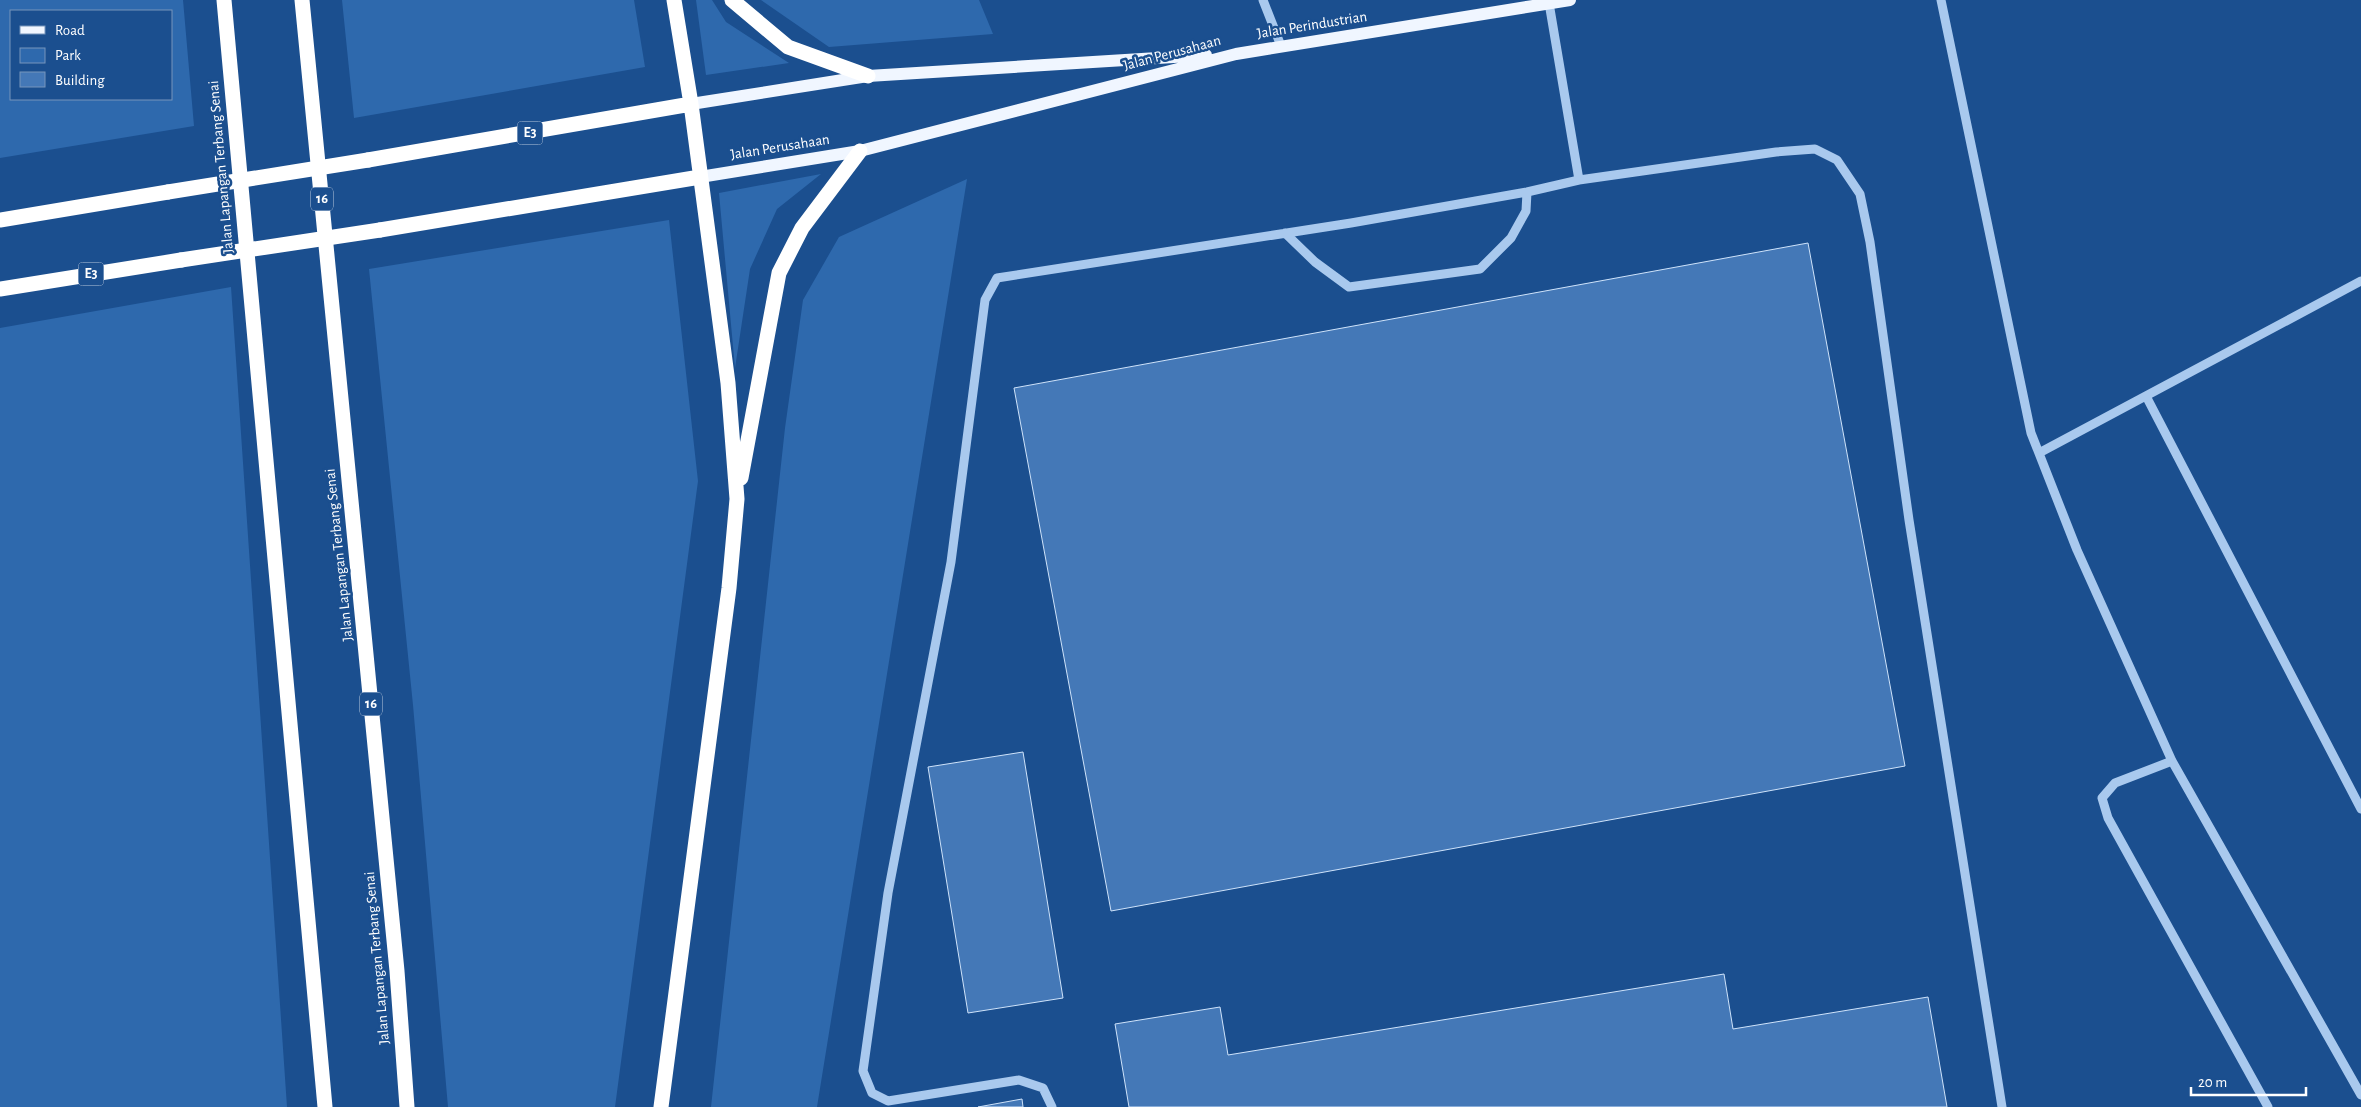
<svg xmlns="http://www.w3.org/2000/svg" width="2361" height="1107" viewBox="0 0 2361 1107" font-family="'Alegreya Sans',sans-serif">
	<rect width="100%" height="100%" fill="#1b4f8f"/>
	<path fill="#2e69ad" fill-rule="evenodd" d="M0 0H183L194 126 0 158ZM11 11H171V99H11Z
		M342 0H634L645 67 354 118Z
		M696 0H712L726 22 789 63 706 75Z
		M761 0H979L993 34 829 47Z
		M821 174 777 209 750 269 735 368 719 193Z
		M967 179 817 1107H711L785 428 803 300 839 237Z
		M669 220 698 481 615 1107H448L413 705 369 269Z
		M231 287 287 1107H0V328Z"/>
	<path fill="#4478b7" stroke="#cfe3fa" d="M1808 243 1905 766 1111 911 1014 388Z
		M1023 752 1063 998 968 1013 928 767Z
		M1724 974 1733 1029 1928 997 1947 1107H1129L1115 1024 1220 1007 1228 1055Z
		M1022 1099 1023 1107H978Z"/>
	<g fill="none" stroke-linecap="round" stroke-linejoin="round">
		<path stroke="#a9c9ee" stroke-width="9" d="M1263 0 1281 46
			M1941 0 2031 433 2077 550 2172 761 2361 1095
			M1549 3 1579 180
			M1285 233 1315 262 1349 287 1480 269 1511 238 1526 211 1527 192
			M2146 396 2361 809
			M2039 453 2361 281
			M2172 761 2115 783 2102 798 2108 818 2268 1107
			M1052 1107 1043 1088 1019 1080 888 1101 872 1093 863 1071 888 893 951 562 985 300 997 278 1351 223 1527 192 1579 180 1776 152 1815 149 1837 160 1860 194 1870 242 1909 520 2002 1107"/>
		<path stroke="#f0f6ff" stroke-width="12" d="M691 104 868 76 1206 55
			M700 177 860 151 1236 54 1570 0"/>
		<path stroke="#fff" stroke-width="15" d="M224 0 325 1107
			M302 0 397 971 407 1107
			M732 0 788 47 868 76
			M368 160 691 104
			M0 220 168 192
			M380 230 700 177
			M0 289 181 260
			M741 478 779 273 802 228 860 151
			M661 1107 729 588 737 499 728 383 691 104 674 0"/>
		<path stroke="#fff" stroke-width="15" d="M168 192 368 160
			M181 260 380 230"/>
	</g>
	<g text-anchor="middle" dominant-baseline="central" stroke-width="5" stroke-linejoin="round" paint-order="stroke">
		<g fill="#1b4f8f" stroke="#bbcadd" stroke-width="1">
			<rect x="517.5" y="121.5" width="25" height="23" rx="4"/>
			<rect x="311" y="187.5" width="22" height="23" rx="4"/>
			<rect x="78.5" y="262.5" width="25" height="23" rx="4"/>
			<rect x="360" y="692.5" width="22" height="23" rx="4"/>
		</g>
		<g font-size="14" font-weight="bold" fill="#fff">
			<text x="530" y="133">E3</text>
			<text x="322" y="199">16</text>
			<text x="91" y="274">E3</text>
			<text x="371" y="704">16</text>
		</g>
		<g font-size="15" fill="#fff" stroke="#1b4f8f">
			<text transform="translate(1312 25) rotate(-9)">Jalan Perindustrian</text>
			<text transform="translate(1172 53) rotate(-15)">Jalan Perusahaan</text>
			<text transform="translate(780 147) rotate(-9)">Jalan Perusahaan</text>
			<text transform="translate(221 167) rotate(-95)">Jalan Lapangan Terbang Senai</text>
			<text transform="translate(339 555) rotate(-96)">Jalan Lapangan Terbang Senai</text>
			<text transform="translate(377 958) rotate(-95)">Jalan Lapangan Terbang Senai</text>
		</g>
	</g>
	<rect x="10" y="10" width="162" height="90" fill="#1b4f8f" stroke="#7695bc"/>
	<rect x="20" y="26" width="25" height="8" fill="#f0f6ff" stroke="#7695bc"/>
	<text x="55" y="35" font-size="15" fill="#ffffff">Road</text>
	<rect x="20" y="48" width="25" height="15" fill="#2e69ad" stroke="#7695bc"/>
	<text x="55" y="60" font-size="15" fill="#ffffff">Park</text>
	<rect x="20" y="72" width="25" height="15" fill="#4478b7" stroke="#7695bc"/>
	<text x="55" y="85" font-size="15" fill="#ffffff">Building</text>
	<path d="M2191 1087v8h115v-8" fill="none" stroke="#ffffff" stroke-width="2.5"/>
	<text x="2198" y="1087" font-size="15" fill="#ffffff" stroke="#1b4f8f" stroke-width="4" paint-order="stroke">20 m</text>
</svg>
